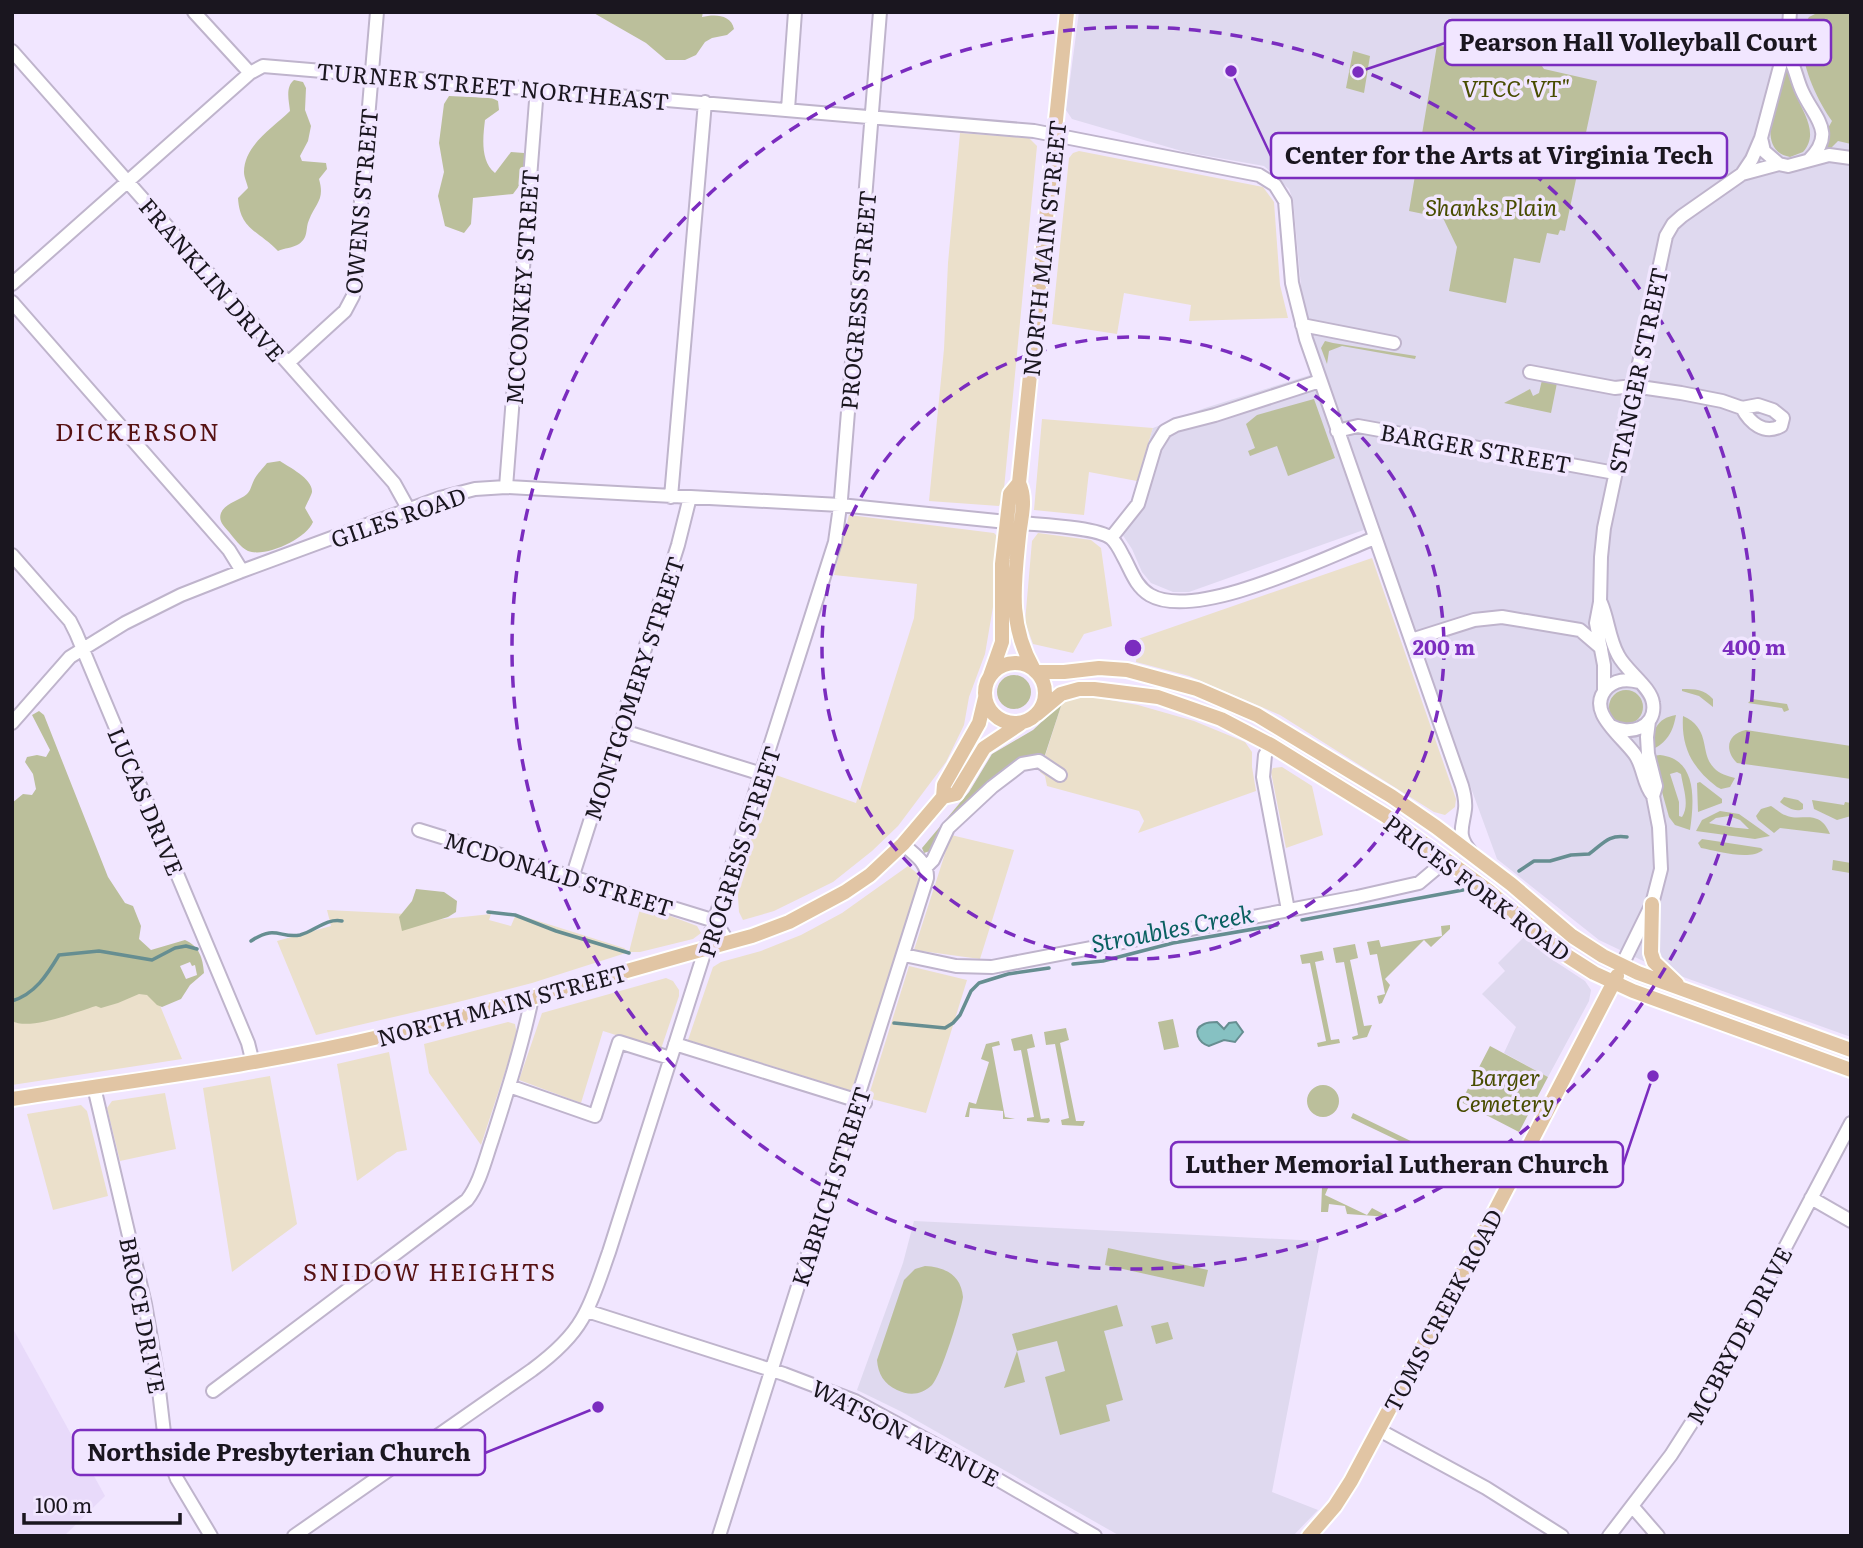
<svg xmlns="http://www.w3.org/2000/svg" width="1863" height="1548" viewBox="0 0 1863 1548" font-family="Literata,serif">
	<rect width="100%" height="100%" fill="#f1e6ff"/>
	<path fill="#ebe0cb" d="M960 133 1029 138 1037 146 1003 499 999 506 929 501 944 349 948 263Z
		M1079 151 1263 187 1274 202 1280 285 1288 318 1189 321 1191 305 1124 293 1117 334 1052 324 1069 158 1073 153Z
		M1042 419 1153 428 1137 481 1089 472 1084 515 1034 510Z
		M849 515 994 533 999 538 995 595 985 654 969 697 964 725 946 762 898 826 872 851 833 882 774 911 743 920 739 912 737 882 773 774 856 803 914 618 917 584 834 575Z
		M1038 533 1091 540 1101 548 1112 626 1084 634 1073 653 1033 644 1025 622 1032 541Z
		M1372 558 1456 799 1455 807 1445 815 1434 812 1280 715 1189 676 1136 662 1138 639Z
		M1082 695 1138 705 1194 721 1245 742 1252 752V767L1256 791 1138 833 1144 821 1139 811 1047 786 1045 776 1040 772 1062 703Z
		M1282 767 1312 786 1323 835 1286 848 1271 772 1273 768Z
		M951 835 1014 850 980 959 914 950Z
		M908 866 917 873 919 880 852 1091 688 1040 713 967 721 962 761 951 801 935 842 913Z
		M641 905 697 926 701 933 693 939 640 952H629L532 983 454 1003 316 1035 277 941 331 926 327 910 407 914 406 923 491 914 489 920 511 926 516 914 624 948 629 952Z
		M909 966 967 980 926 1113 868 1098Z
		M666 978 673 981 679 990V996L661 1049 603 1031 581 1103 519 1080 542 1013Z
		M152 986 182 1059 12 1085V1005Z
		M508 1022 515 1024 517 1035 481 1145 429 1073 424 1044Z
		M389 1052 407 1150 397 1152 357 1181 337 1064Z
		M270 1076 297 1224 232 1272 203 1088Z
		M165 1093 176 1149 120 1161 107 1108 112 1101Z
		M81 1105 87 1111 108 1196 53 1210 27 1114Z"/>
	<path fill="#e8dafa" d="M12 1327 105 1496 64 1536H12Z"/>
	<path fill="#dfd9ef" d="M1079 12H1851V1037L1658 968 1599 940 1497 859 1375 526 1189 592H1173L1151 583 1142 572 1132 549 1122 534 1153 428 1205 408 1323 371 1302 297 1293 200 1289 189 1264 166 1185 152 1072 119 1066 110Z
		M1525 936 1556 962 1585 981 1591 990 1589 1001 1548 1077 1504 1053 1516 1027 1482 994 1505 971 1498 963Z
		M914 1221 1320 1241 1272 1492 1318 1510 1293 1536H1120L900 1411 857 1390 903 1263Z"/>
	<path fill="#bbbf9b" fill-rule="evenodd" d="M592 12H703L702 17C714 14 731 14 734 29L727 35 712 38 705 42 696 55 685 60H666L646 43Z
		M1819 12 1851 13V144L1838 141 1827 152 1825 151 1827 130 1832 121C1815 97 1790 45 1809 17Z
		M1525 41 1544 69 1597 81 1565 231 1560 230 1558 235 1547 233 1540 263 1514 258 1506 303 1449 291 1457 247 1443 218 1409 211 1437 45 1498 59Z
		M1353 51 1370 56 1364 93 1346 88Z
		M1787 62C1790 73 1792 84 1796 95 1804 114 1819 134 1803 152L1790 157C1751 151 1781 87 1787 62Z
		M294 80 303 82 306 88 305 110 311 126 308 141 300 156 302 161 326 163 327 169 319 179C325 200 316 202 309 220 305 229 309 237 299 244 293 248 284 248 278 251 258 230 240 230 238 198L248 188C247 183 244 177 244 172 244 145 273 128 290 111 289 101 285 87 294 80Z
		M449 96 492 98 498 101 499 110 485 120C483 137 480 161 495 173L511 152 524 153 525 178 513 194 473 198 471 224 464 233 445 226 438 196 444 172 439 143 444 104Z
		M1325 341 1333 343 1416 356 1415 359 1342 346 1329 351 1327 364 1321 348Z
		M1542 380 1557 383 1551 413 1504 403 1530 389 1533 396 1539 393Z
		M1314 399 1335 458 1288 476 1277 446 1250 456 1248 451 1255 448 1246 424 1257 415Z
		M280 461C289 467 313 479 312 492 311 496 307 503 305 508L313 522C306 539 265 558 248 551 240 547 234 538 229 532 224 526 218 521 221 513 225 503 239 501 247 494 251 490 251 486 254 480 257 474 263 468 267 463Z
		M997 692a17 17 0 1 1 34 0a17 17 0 1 1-34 0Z
		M1682 689C1695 689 1704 689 1713 699V707L1699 696 1682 691Z
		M1609 707a17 17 0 1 1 34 0a17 17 0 1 1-34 0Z
		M1752 699 1787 704 1789 710 1784 712 1782 708 1748 703Z
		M1062 703 1045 755 1026 757 1006 767 943 826 933 850 924 853 922 848 969 792 992 754 1033 730Z
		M39 711 44 715 108 877 125 903 133 906 141 926 139 939 151 950 185 940C199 946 203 958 204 973L190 985 181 999 162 1007 157 1005 147 995 139 994 118 1003 101 1008 96 1006C76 1012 30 1031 12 1021V803L23 794 32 795 36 789 33 774 25 762 27 757 37 755 46 757 50 750 32 715ZM190 962 192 966 195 965 197 975 186 979 180 966Z
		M1676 715C1673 732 1667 743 1651 750 1652 732 1656 718 1676 715Z
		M1683 716C1712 729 1699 753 1714 768 1719 774 1728 776 1735 778L1730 787 1721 789 1717 787C1692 768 1681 747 1683 716Z
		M1746 730 1851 746V779L1737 763C1724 750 1727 734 1746 730Z
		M1660 755C1698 759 1694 802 1690 830L1675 825 1669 817 1652 756ZM1677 772 1681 774C1683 788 1690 805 1682 817L1679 816V802L1670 774Z
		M1700 782 1722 799V803L1698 812 1697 783Z
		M1784 797 1798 800 1803 804V809C1796 813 1786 807 1780 802Z
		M1812 800 1844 805 1845 802 1851 803V816L1837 820 1814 809Z
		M1771 806C1776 809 1781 814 1785 815 1800 823 1819 807 1830 834L1780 828 1774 833 1758 820 1756 816 1761 809Z
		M1720 811 1739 814 1770 836 1755 839 1696 831 1702 820ZM1729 816 1740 820 1749 829C1743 829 1716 825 1709 823L1716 818Z
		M1702 839 1761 848 1763 850C1750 861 1717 851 1701 848L1698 843Z
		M1833 860 1851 863V876L1850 873 1832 870Z
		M416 889 444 892 457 901 456 912 448 917 402 931 399 917 412 901Z
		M1450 925V929L1431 947 1424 940 1385 979 1390 985 1382 1003 1379 1004 1377 996 1385 994 1377 954 1370 955 1367 942 1379 940 1381 947 1442 936 1441 926Z
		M1355 944 1358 958 1350 960 1364 1026 1372 1025 1367 1037 1353 1040 1352 1037 1358 1035 1344 962 1336 963 1333 948Z
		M1322 951 1324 960 1315 962 1331 1040 1339 1039 1340 1043 1318 1047 1317 1043 1326 1041 1310 963 1302 964 1300 955Z
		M1173 1019 1179 1047 1164 1050 1158 1022Z
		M1066 1028 1069 1040 1060 1043 1076 1121H1085L1083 1126 1062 1125 1061 1120 1069 1118 1055 1044 1046 1045 1044 1032Z
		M1032 1034 1035 1047 1027 1049 1041 1119 1049 1118 1050 1121 1048 1123 1027 1121V1118L1034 1117 1021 1050 1014 1051 1011 1039Z
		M999 1041 1000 1045 992 1047 1005 1117 1015 1119H1003V1111L970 1108 969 1117H965L969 1102 976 1104 989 1062 981 1059 986 1044Z
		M1490 1046 1548 1077 1519 1132 1461 1102Z
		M1307 1101a16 16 0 1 1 32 0a16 16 0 1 1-32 0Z
		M1353 1113 1485 1177 1486 1179 1468 1174 1351 1118Z
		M1325 1185 1328 1188 1325 1195 1367 1215 1372 1208 1389 1217 1347 1214 1345 1206 1329 1204 1328 1212H1321L1322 1187Z
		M1108 1248 1208 1270 1204 1287 1105 1265Z
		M925 1266C945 1267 961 1275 963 1297 961 1311 941 1376 932 1385 922 1395 909 1396 897 1390 884 1384 878 1374 877 1360L904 1280 915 1269Z
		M1117 1305 1123 1326 1104 1331 1123 1400 1106 1405 1110 1421 1060 1435 1045 1377 1065 1371 1057 1341 1017 1351 1025 1382 1004 1388 1017 1351 1012 1334Z
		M1168 1322 1173 1339 1156 1344 1151 1326Z"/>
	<path fill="#86c1c2" stroke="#668e91" stroke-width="2" d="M1217 1022 1224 1029 1229 1023 1236 1022 1243 1032 1235 1042 1224 1040 1209 1046C1199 1043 1191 1030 1204 1024 1208 1022 1213 1022 1217 1022Z"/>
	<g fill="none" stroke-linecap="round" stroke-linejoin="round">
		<path stroke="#668e91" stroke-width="3.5" d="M1519 871 1534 861H1550L1571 855 1589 854C1603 844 1608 834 1627 837
			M488 912 515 915 556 931 629 953
			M1302 920 1463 890
			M251 941C276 924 280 939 300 935 315 931 326 918 342 921
			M1073 964 1103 961 1173 943 1277 925
			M12 1001C35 994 47 975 59 955L99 951 152 960 175 948 186 946 197 949
			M894 1023 945 1028 953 1023 960 1015 971 991 979 983 1008 974 1049 968"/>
		<g stroke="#bfb4cc" stroke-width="16">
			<path id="minor" d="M194 12 250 73
				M1790 12 1787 54C1795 65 1796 78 1802 91 1814 118 1837 132 1809 160
				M12 51 394 483 409 510
				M1787 54 1782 59 1761 138 1764 151 1779 164 1788 166 1829 155 1851 158
				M788 109 795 12
				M1742 174 1752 159 1761 138
				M12 284 250 73 263 66 1034 131 1259 175 1275 185 1285 201 1292 283 1306 339 1462 786C1464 793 1466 801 1465 809 1463 827 1456 835 1471 852
				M12 302 229 550 242 571
				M1302 325 1394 343
				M288 363 345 311 353 296 377 12
				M1530 372 1615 388 1633 386 1681 393 1722 401 1742 408
				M1758 405 1773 410 1783 418 1781 426C1764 435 1750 423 1742 408Z
				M1337 431 1358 426 1615 473
				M506 487 537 88
				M671 497 705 102
				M1021 523C1041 525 1096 527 1111 538 1116 542 1120 550 1123 556 1131 570 1135 586 1150 595 1196 622 1326 557 1375 538
				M1111 538 1138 504 1155 447 1165 431 1176 425 1215 415 1320 381
				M12 555 70 621 76 633 248 1043 253 1063
				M1601 603C1608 619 1609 639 1618 655 1626 671 1651 687 1653 703 1657 728 1629 736 1611 726
				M1411 640 1474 620 1502 617 1580 630 1601 648
				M1639 682C1628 679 1617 679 1608 687 1583 711 1624 737 1636 756 1644 769 1643 784 1653 796
				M1604 692V665L1596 623 1600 602 1601 557 1604 528 1666 236 1673 224 1682 216 1742 174 1779 164
				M12 723 70 657 125 623 181 595 242 571 440 498 475 489 506 487 840 505 1007 522
				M620 730 762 774
				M1271 745 1265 755 1263 777 1288 910
				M419 830 715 921 728 942
				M926 867 933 860 948 828 992 787 1022 764 1039 761 1060 775
				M572 878 678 545 690 497
				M904 955 956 966 992 967 1357 897 1419 883 1438 867 1455 865
				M1622 965 1652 904 1661 869 1659 827 1653 796 1656 786 1648 754 1647 737 1649 721
				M675 1044 865 1103
				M509 1086 595 1116 619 1042 670 1058
				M94 1087 145 1304 157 1373 166 1450 177 1479 211 1536
				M1811 1198 1851 1221
				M587 1311 784 1374 855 1401 973 1465 1095 1536
				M213 1391 467 1200C480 1183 485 1160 492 1140 507 1093 522 1046 532 998
				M1379 1430 1486 1488 1562 1536
				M1632 1506 1658 1536
				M294 1536 532 1370C551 1356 570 1340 582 1319 594 1299 601 1274 609 1252L835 542 841 499 880 12
				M719 1536 927 878C928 862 913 854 903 844
				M1609 1536 1671 1455 1696 1416 1851 1123"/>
		</g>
		<g stroke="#fff" stroke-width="18">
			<path id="major" d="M985 693a30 30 0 1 1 60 0a30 30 0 1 1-60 0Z
				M1034 670C1008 624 1014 586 1019 536 1021 517 1027 500 1019 483L1067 12
				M1036 672H1064L1099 668 1127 670 1197 689 1257 715 1391 796 1436 827 1511 884 1572 936 1603 956 1638 973 1851 1050
				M990 676 1002 642V564L1010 494 1019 483
				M1037 714 1061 694 1079 689H1094L1158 697 1221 719 1271 745 1386 816 1490 892 1561 952 1594 973 1633 991 1851 1070
				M943 797 956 794 984 748 1020 724
				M1652 904 1651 953 1654 962 1677 984
				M12 1099C136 1080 261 1065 383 1036 507 1008 629 969 752 936L789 922 845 892 870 875 903 844 943 797 944 785 979 723 985 698
				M1309 1536 1335 1506 1351 1481 1494 1213 1617 976"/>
		</g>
		<use href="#minor" stroke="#fff" stroke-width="12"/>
		<use href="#major" stroke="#e1c5a4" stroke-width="14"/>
	</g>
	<g fill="none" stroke="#7b2cbf" stroke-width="3.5" stroke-dasharray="12 9">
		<circle cx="1133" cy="648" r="311"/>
		<circle cx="1133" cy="648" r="621"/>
	</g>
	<g text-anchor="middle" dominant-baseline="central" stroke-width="7" stroke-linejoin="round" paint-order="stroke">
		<g font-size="23" fill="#1a161f" stroke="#f1e6ff">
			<text transform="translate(493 85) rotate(5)">TURNER STREET NORTHEAST</text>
			<text transform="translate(360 201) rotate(-85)">OWENS STREET</text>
			<text transform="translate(1043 248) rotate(-84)">NORTH MAIN STREET</text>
			<text transform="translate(213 279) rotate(49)">FRANKLIN DRIVE</text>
			<text transform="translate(521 287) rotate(-86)">MCCONKEY STREET</text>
			<text transform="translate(857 300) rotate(-85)">PROGRESS STREET</text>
			<text transform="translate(1637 370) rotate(-78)">STANGER STREET</text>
			<text transform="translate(1476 447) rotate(10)">BARGER STREET</text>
			<text transform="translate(398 516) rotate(-19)">GILES ROAD</text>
			<text transform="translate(633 688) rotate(-72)">MONTGOMERY STREET</text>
			<text transform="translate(147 801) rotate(67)">LUCAS DRIVE</text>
			<text transform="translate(738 851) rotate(-72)">PROGRESS STREET</text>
			<text transform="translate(559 873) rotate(17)">MCDONALD STREET</text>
			<text transform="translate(1478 887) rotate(37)">PRICES FORK ROAD</text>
			<text transform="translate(502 1004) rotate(-15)">NORTH MAIN STREET</text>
			<text transform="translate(830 1186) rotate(-72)">KABRICH STREET</text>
			<text transform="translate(1442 1310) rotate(-62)">TOMS CREEK ROAD</text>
			<text transform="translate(144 1315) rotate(79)">BROCE DRIVE</text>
			<text transform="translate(1738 1335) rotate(-62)">MCBRYDE DRIVE</text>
			<text transform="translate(906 1432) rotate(27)">WATSON AVENUE</text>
		</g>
		<g font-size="23" font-style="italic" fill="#484c00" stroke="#f1e6ff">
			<text x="1516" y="87">VTCC 'VT"</text>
			<text x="1491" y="206">Shanks Plain</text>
			<text x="1505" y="1076">Barger<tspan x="1505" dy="26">Cemetery</tspan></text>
		</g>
		<g font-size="24" letter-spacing="2" fill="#571213" stroke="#f1e6ff">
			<text x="138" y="430">DICKERSON</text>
			<text x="430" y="1270">SNIDOW HEIGHTS</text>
		</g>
		<g font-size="24" font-style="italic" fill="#0a6061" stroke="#f1e6ff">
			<text transform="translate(1172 927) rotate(-11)">Stroubles Creek</text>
		</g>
	</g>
	<circle cx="1133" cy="648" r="10" fill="#7b2cbf" stroke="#f1e6ff" stroke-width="3.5"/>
	<g font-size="21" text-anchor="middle" font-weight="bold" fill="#7b2cbf" stroke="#f1e6ff" stroke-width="7" stroke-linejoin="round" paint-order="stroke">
		<text x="1444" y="655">200 m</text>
		<text x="1754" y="655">400 m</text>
	</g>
	<path fill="none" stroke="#7b2cbf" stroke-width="2.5" d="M1358 72L1445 43M1231 71L1271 156M1653 1076L1623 1165M598 1407L485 1453"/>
	<g fill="#7b2cbf" stroke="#f1e6ff" stroke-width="2.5">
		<circle cx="1358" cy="72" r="7"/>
		<circle cx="1231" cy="71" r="7"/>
		<circle cx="1653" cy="1076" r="7"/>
		<circle cx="598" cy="1407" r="7"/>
	</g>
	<g fill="#f1e6ff" stroke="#7b2cbf" stroke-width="2.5">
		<rect x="1445" y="20" width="386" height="45" rx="7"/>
		<rect x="1271" y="133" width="456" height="45" rx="7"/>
		<rect x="1171" y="1142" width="452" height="45" rx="7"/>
		<rect x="73" y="1430" width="412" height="45" rx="7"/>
	</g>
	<g font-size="24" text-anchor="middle" font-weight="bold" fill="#1a161f">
		<text x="1638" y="51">Pearson Hall Volleyball Court</text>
		<text x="1499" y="164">Center for the Arts at Virginia Tech</text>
		<text x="1397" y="1173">Luther Memorial Lutheran Church</text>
		<text x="279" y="1461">Northside Presbyterian Church</text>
	</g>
	<rect width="1863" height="1548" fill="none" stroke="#1a161f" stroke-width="28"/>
	<path d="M24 1513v10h156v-10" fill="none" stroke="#1a161f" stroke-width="3.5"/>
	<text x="35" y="1513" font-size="21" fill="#1a161f" stroke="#f1e6ff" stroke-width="5" paint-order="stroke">100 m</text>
</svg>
